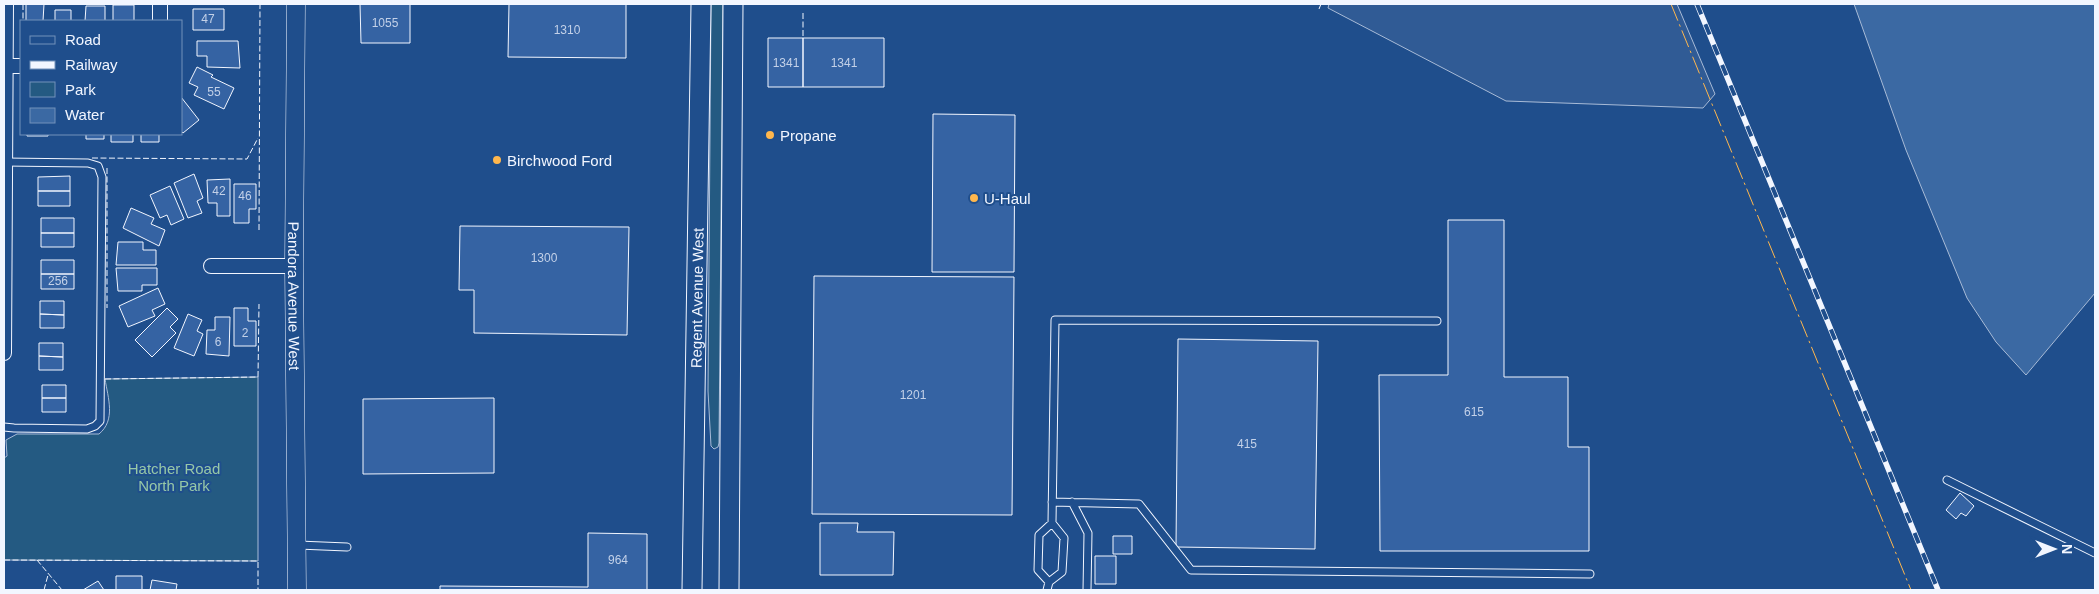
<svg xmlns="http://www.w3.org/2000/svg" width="2099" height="594" viewBox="0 0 2099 594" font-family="Helvetica,sans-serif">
	<rect width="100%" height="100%" fill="#1f4e8c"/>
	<path fill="#245a82" stroke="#a8bbd7" d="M711 4H723L719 443 718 447 714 449 711 446 708 391Z
		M258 377V561L4 560V458L7 456 6 440 17 434H99C116 420 108 398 105 379Z"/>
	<path fill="#305b95" stroke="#a8bbd7" d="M1329 4H1677L1715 94 1703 108 1506 101 1328 8Z"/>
	<path fill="#3b69a3" stroke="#a8bbd7" d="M1854 4H2095V293L2026 375 1996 342 1967 298 1906 150Z"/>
	<path fill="#3563a3" stroke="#f2f6ff" d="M26 4H44L43 21H26Z
		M360 4H410V43H361Z
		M509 4H626V58L508 57Z
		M113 5H134V21H113Z
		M86 6H105V21H85Z
		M193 9H224V30H193Z
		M55 10H71V21H55Z
		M768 38H803V87H768Z
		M803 38H884V87H803Z
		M197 41H238L240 68 207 67V56H197Z
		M197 67 213 75 211 77 234 88 224 109 194 95 198 87 189 83Z
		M181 97 199 120 183 133 181 131Z
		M933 114 1015 115 1014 272H932Z
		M27 134H48V136H27Z
		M86 134H104V139H86Z
		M111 134H133V142H111Z
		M141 134H159V142H141Z
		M194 174 203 198 197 201 202 213 188 218 174 183Z
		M70 176V191H38V177Z
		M230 179V216H217V203H208L207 180Z
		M234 184H256V209H249V223H234Z
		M170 186 184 219 171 225 167 215 160 218 150 195Z
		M38 191H70V206H38Z
		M131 208 154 218 151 224 165 230 159 246 123 228Z
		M41 218H74V233H41Z
		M1448 220H1504V377H1568V447H1589V551H1380L1379 375H1448Z
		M460 226 629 227 627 335 474 333V290H459Z
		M41 233H74V247H41Z
		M118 242H143V250H156V265H116Z
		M41 260H74V274H41Z
		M116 268H157V285H142V291H118Z
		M41 274H74V289H41Z
		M814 276 1014 277 1012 515 812 514Z
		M158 288 165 304 152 310 155 316 128 327 119 306Z
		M40 301H64V315L40 314Z
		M167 308 178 319 170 327 176 333 152 357 135 340Z
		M234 308H248V321H256V346H234Z
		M40 314 64 315V328H40Z
		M188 314 202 320 197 331 203 334 194 356 174 348Z
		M215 317H230L229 356 206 354 207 330H215Z
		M1178 339 1318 341 1315 549 1176 547Z
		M39 343H63V357L39 356Z
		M39 356 63 357V370H39Z
		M42 385H66V398H42Z
		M42 398H66V412H42Z
		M494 398V473L363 474V399Z
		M1960 493 1974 506 1966 516 1961 513 1956 519 1946 510Z
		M820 523H858L857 532H894L893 575H820Z
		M588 533 647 534V590H440V586L588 587Z
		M1113 536H1132V554H1113Z
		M1095 556H1116V584H1095Z
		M116 576H142V590H116Z
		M152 580 177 584 176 590H150Z
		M98 581 104 590H83Z"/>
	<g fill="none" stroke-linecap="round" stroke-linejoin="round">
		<g stroke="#f2f6ff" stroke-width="9">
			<path id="service" d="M4 162 88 163 98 166 102 177 100 421 95 426 87 429 14 428 4 427
				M1947 480 2095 553
				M1052 502 1139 504 1191 570 1590 574
				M1072 502 1088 533 1087 590
				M1052 523 1055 320 1437 321
				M298 545 347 547
				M1047 590 1049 582 1062 572 1064 538 1052 523 1039 535 1038 570 1049 582"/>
		</g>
		<g stroke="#f2f6ff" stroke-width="16">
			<path id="minor" d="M160 21V4
				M4 66H21
				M211 266H294
				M4 353 6 4"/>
		</g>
		<g stroke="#f2f6ff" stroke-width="19">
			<g id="tertiary">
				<path id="s1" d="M296 4 294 266 297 590"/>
			</g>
		</g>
		<g stroke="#f2f6ff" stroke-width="21">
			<g id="secondary">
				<path id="s2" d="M692 590 701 4"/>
				<path d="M729 590 733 4"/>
			</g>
		</g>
		<use href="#service" stroke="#1f4e8c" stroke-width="7"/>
		<use href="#minor" stroke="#1f4e8c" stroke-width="14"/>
		<use href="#tertiary" stroke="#1f4e8c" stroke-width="18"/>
		<use href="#secondary" stroke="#1f4e8c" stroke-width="19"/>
		<g stroke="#f2f6ff" stroke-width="5.5">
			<path id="rail" d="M1697 4 1938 590"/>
		</g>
		<use href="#rail" stroke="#1f4e8c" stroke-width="4" stroke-dasharray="11" stroke-linecap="butt"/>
		<path stroke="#f2f6ff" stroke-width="1" stroke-dasharray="6 2.5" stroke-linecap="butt" d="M23 4V21
			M1319 9 1321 4
			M803 13V38
			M92 158 247 159 258 138
			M107 168V308
			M259 230 260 4
			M105 379 258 377 259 304
			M4 560 258 561V590
			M37 560 62 590
			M44 590 48 575"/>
		<path stroke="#ffb74d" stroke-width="1" stroke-dasharray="18 4 2.5 4" stroke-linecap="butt" d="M1671 4 1911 590"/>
	</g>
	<g fill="#ffb74d" stroke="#1f4e8c" stroke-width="2">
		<circle cx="770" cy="135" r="5"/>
		<circle cx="497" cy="160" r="5"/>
		<circle cx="974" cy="198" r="5"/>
	</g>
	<g text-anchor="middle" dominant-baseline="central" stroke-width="4" stroke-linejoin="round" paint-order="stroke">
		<g font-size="12" fill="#c3d1e8">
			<text x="208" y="19">47</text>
			<text x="385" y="23">1055</text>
			<text x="567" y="30">1310</text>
			<text x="786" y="63">1341</text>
			<text x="844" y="63">1341</text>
			<text x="214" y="92">55</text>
			<text x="219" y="191">42</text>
			<text x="245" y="196">46</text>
			<text x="544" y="258">1300</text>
			<text x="58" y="281">256</text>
			<text x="245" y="333">2</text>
			<text x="218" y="342">6</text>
			<text x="913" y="395">1201</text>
			<text x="1474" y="412">615</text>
			<text x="1247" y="444">415</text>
			<text x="618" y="560">964</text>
		</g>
		<g font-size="15" fill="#f2f6ff" stroke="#1f4e8c" text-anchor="start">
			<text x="780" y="135">Propane</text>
			<text x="507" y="160">Birchwood Ford</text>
			<text x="984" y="198">U-Haul</text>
		</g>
		<g font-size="15" fill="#f2f6ff" stroke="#1f4e8c">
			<text stroke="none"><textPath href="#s1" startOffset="292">Pandora Avenue West</textPath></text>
			<text stroke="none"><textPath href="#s2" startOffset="292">Regent Avenue West</textPath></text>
		</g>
		<g font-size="15" fill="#97c8a6" stroke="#1f4e8c">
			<text x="174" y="468">Hatcher Road<tspan x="174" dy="17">North Park</tspan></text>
		</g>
	</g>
	<rect width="2099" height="594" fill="none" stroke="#f2f6ff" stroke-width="10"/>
	<rect x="20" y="20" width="162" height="115" fill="#1f4e8c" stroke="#7391ba"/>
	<rect x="30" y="36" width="25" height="8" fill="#1f4e8c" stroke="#7391ba"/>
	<text x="65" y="45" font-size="15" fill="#f2f6ff">Road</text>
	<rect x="30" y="61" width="25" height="8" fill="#f2f6ff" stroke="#7391ba"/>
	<text x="65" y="70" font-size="15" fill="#f2f6ff">Railway</text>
	<rect x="30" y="82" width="25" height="15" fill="#245a82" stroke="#7391ba"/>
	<text x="65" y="95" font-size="15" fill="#f2f6ff">Park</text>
	<rect x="30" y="108" width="25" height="15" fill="#3b69a3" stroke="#7391ba"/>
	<text x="65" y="120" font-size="15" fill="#f2f6ff">Water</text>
	<g transform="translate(2054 549) rotate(90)" stroke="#1f4e8c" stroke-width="4" paint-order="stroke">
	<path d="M0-4L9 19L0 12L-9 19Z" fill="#f2f6ff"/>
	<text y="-8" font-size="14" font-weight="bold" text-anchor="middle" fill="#f2f6ff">N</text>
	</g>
</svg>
